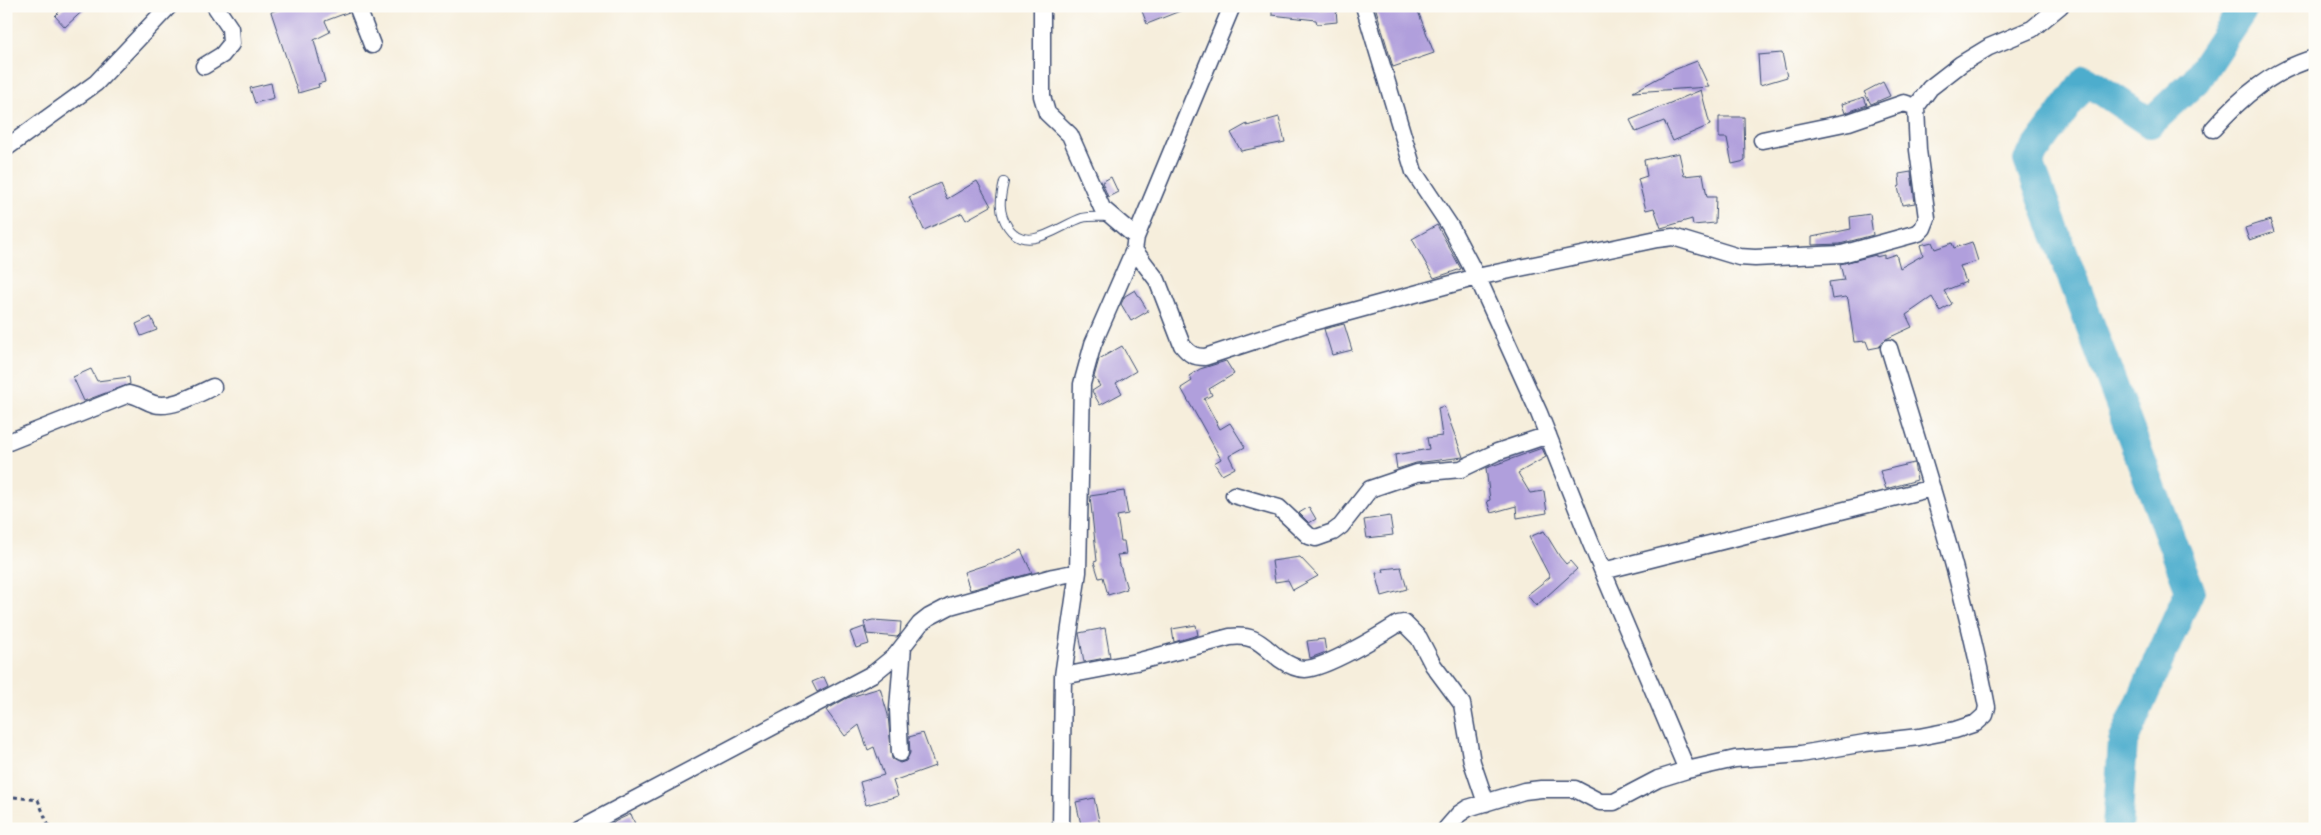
<svg xmlns="http://www.w3.org/2000/svg" width="2321" height="835" viewBox="0 0 2321 835" font-family="'IM FELL Double Pica',serif">
	<rect width="100%" height="100%" fill="#fdfcf7"/>
	<filter id="ink" filterUnits="userSpaceOnUse"><feTurbulence type="fractalNoise" baseFrequency=".02" numOctaves="2"/><feDisplacementMap in="SourceGraphic" scale="10" xChannelSelector="R" yChannelSelector="G"/><feConvolveMatrix kernelMatrix="1 2 1 2 8 2 1 2 1" color-interpolation-filters="sRGB"/></filter>
	<filter id="wash" filterUnits="userSpaceOnUse"><feTurbulence type="fractalNoise" baseFrequency=".0096" numOctaves="4" result="noise"/><feDisplacementMap in="SourceGraphic" scale="20" xChannelSelector="R" yChannelSelector="G"/><feGaussianBlur stdDeviation="1.12" result="paint"/><feColorMatrix in="noise" values="0 0 0 0 0 0 0 0 0 0 0 0 0 0 0 0 0 1.4 0 .05"/><feComposite in="paint" operator="in"/></filter>
	<g filter="url(#wash)">
		<rect width="100%" height="100%" fill="#f6eedc"/>
		<g fill="none" stroke-linecap="round" stroke-linejoin="round">
			<path stroke="#4eadcd" stroke-width="30" d="M2117 829 2123 742 2190 590 2028 160 2086 80 2150 123 2196 80 2245 6"/>
		</g>
		<g id="blocks">
			<path fill="#b09fdc" d="M65 6H88L65 27 55 16Z
				M287 6H347L349 12 325 21 330 32 314 40 325 82 318 84 319 87 298 93 271 12Z
				M1140 6H1190V7L1147 24Z
				M1272 6H1320V10L1336 9 1337 22 1317 24 1316 20 1272 15Z
				M1375 6H1416L1434 53 1393 67Z
				M1782 53 1787 77 1760 85 1758 55Z
				M1697 61 1709 87 1633 92 1671 71Z
				M1883 82 1890 96 1871 104 1864 92Z
				M271 83 274 98 255 103 250 88Z
				M1701 90 1710 125 1673 141 1664 121 1636 132 1630 120Z
				M1864 97 1867 105 1845 113 1842 104Z
				M1279 117 1285 142 1241 151 1231 133 1247 124V126Z
				M1719 117H1744L1745 161 1732 164 1727 138H1719Z
				M1679 153 1684 176 1703 174 1707 197H1716L1715 223 1693 225 1692 219 1661 228 1654 208 1646 210 1638 179 1647 176 1644 160Z
				M1911 172 1915 203 1902 205 1898 187 1900 186 1899 174Z
				M1111 177 1118 192 1108 197 1102 182Z
				M977 181 991 206 966 220 962 213 924 230 909 197 940 183 947 199Z
				M1870 214 1873 235 1840 244 1812 245V237L1851 229 1850 217Z
				M2270 220 2274 232 2249 240 2245 228Z
				M1437 225 1461 269 1434 278 1412 239Z
				M1932 242 1935 249 1952 243 1954 248 1972 242 1978 261 1960 266 1966 282 1944 291 1952 304 1940 311 1932 297 1906 315 1912 327 1886 339 1879 347 1869 349 1866 341 1854 342 1848 299 1846 297 1832 299 1829 282 1844 280 1840 264 1876 255V257L1884 255V258L1896 254 1900 268 1923 255 1920 245Z
				M1135 290 1148 311 1131 321 1121 304 1125 296Z
				M151 317 157 330 141 336 136 324Z
				M1344 324 1352 350 1332 355 1324 329Z
				M1122 346 1136 371 1116 383 1122 393 1100 405 1092 391 1100 386 1094 377 1099 359Z
				M1226 361 1234 374 1209 389 1212 395 1204 399 1220 429 1230 423 1245 447 1229 456 1235 468 1222 475 1214 463 1221 459 1181 388 1192 381 1189 376 1200 369Z
				M91 369 97 381 129 377 130 384 84 401 73 377Z
				M1444 406 1463 457 1416 463 1397 469 1395 455 1429 449 1427 438 1442 436 1438 408Z
				M1542 448 1546 457 1518 473 1530 493 1544 491 1547 513 1517 518 1516 506 1491 513 1487 501 1490 500 1486 468Z
				M1914 463 1917 480 1886 489 1880 471Z
				M1124 491 1128 514 1117 516 1121 541H1124L1126 554 1117 555 1127 589 1108 595 1103 577 1099 578 1094 562 1097 561 1090 496Z
				M1309 507 1316 519 1309 523 1299 513Z
				M1390 516 1393 535 1367 538 1364 520Z
				M1544 531 1560 557 1566 564 1570 561 1577 569 1536 606 1527 595 1550 577 1529 537Z
				M1021 550 1032 573 970 590 964 572 1000 560Z
				M1300 557 1318 576 1293 590 1288 580 1275 582 1272 561Z
				M1401 567 1407 589 1382 596 1376 573 1384 572 1383 569Z
				M873 620 901 622 900 634 897 637 867 634 864 622Z
				M1196 625 1198 635 1174 642 1172 629Z
				M864 627 869 644 856 648 850 632Z
				M1105 628 1110 657 1084 662 1079 633Z
				M1324 639 1326 652 1310 658 1307 641Z
				M824 677 828 686 817 692 812 682Z
				M880 688 888 715 892 759 900 763 906 761 910 753 909 737 923 733 935 766 893 781 898 796 866 805 860 782 884 775 874 747 868 750 859 725 845 736 826 710 847 698Z
				M1094 798 1100 825 1082 829 1076 802Z
				M631 814 637 829H601L620 819Z"/>
		</g>
	</g>
	<g filter="url(#ink)">
		<use href="#blocks" fill-opacity="0" stroke="#3c4c71" stroke-width="1"/>
		<g fill="none" stroke-linecap="round" stroke-linejoin="round">
			<g stroke="#3c4c71" stroke-width="10">
				<path id="lane" d="M1004 182C1000 199 998 212 1008 227 1027 255 1060 225 1082 218 1091 216 1100 217 1109 217"/>
			</g>
			<g stroke="#3c4c71" stroke-width="19">
				<path id="street" d="M357 6 372 45
					M1042 6V96L1047 113 1070 135 1102 208 1136 237
					M1364 6 1414 172 1450 226 1481 285 1539 413 1590 541 1687 770
					M204 66 222 55 231 44 230 28 215 6
					M2213 129C2241 97 2273 70 2315 58
					M1762 140 1849 122 1904 103 1916 107 1930 88 1961 64 1989 47 2032 29 2060 6
					M6 148 96 83 169 6
					M1134 250 1157 280 1182 345C1189 354 1194 357 1205 357L1309 323 1477 277 1657 239 1673 237 1739 257 1755 258 1842 254 1918 233 1923 228 1927 218 1918 150 1916 107
					M6 443 129 394C139 396 145 401 154 404 172 409 197 394 213 387
					M1234 495 1279 508 1309 536 1316 538 1333 532 1341 526 1370 489 1417 473 1461 469 1497 452 1548 435
					M1603 571 1932 488
					M1063 676 1136 662 1230 637C1257 634 1261 645 1280 659 1287 664 1297 669 1305 669 1326 668 1379 636 1398 624L1404 623 1419 638 1433 665 1462 704 1472 762 1486 803
					M900 753 898 709 903 646
					M579 829 874 673 896 655 920 624 929 617 950 606 1053 577 1078 572
					M1061 829 1063 676 1078 572 1082 384 1093 344 1134 250 1136 237 1232 6
					M1446 829 1459 814 1468 808 1524 791 1541 789H1575L1600 802H1614L1658 779 1687 770 1735 759 1801 754 1865 743 1919 737 1955 730 1976 723 1985 715 1987 707C1964 585 1925 466 1889 348"/>
			</g>
			<path stroke="#3c4c71" stroke-width="3" stroke-dasharray="4 4" stroke-linecap="butt" d="M6 796 38 800 50 829
				M116 829 121 825 125 829"/>
			<use href="#lane" stroke="#fff" stroke-width="8"/>
			<use href="#street" stroke="#fff" stroke-width="16"/>
		</g>
	</g>
	<rect width="2321" height="835" fill="none" stroke="#fdfcf7" stroke-width="25"/>
</svg>
